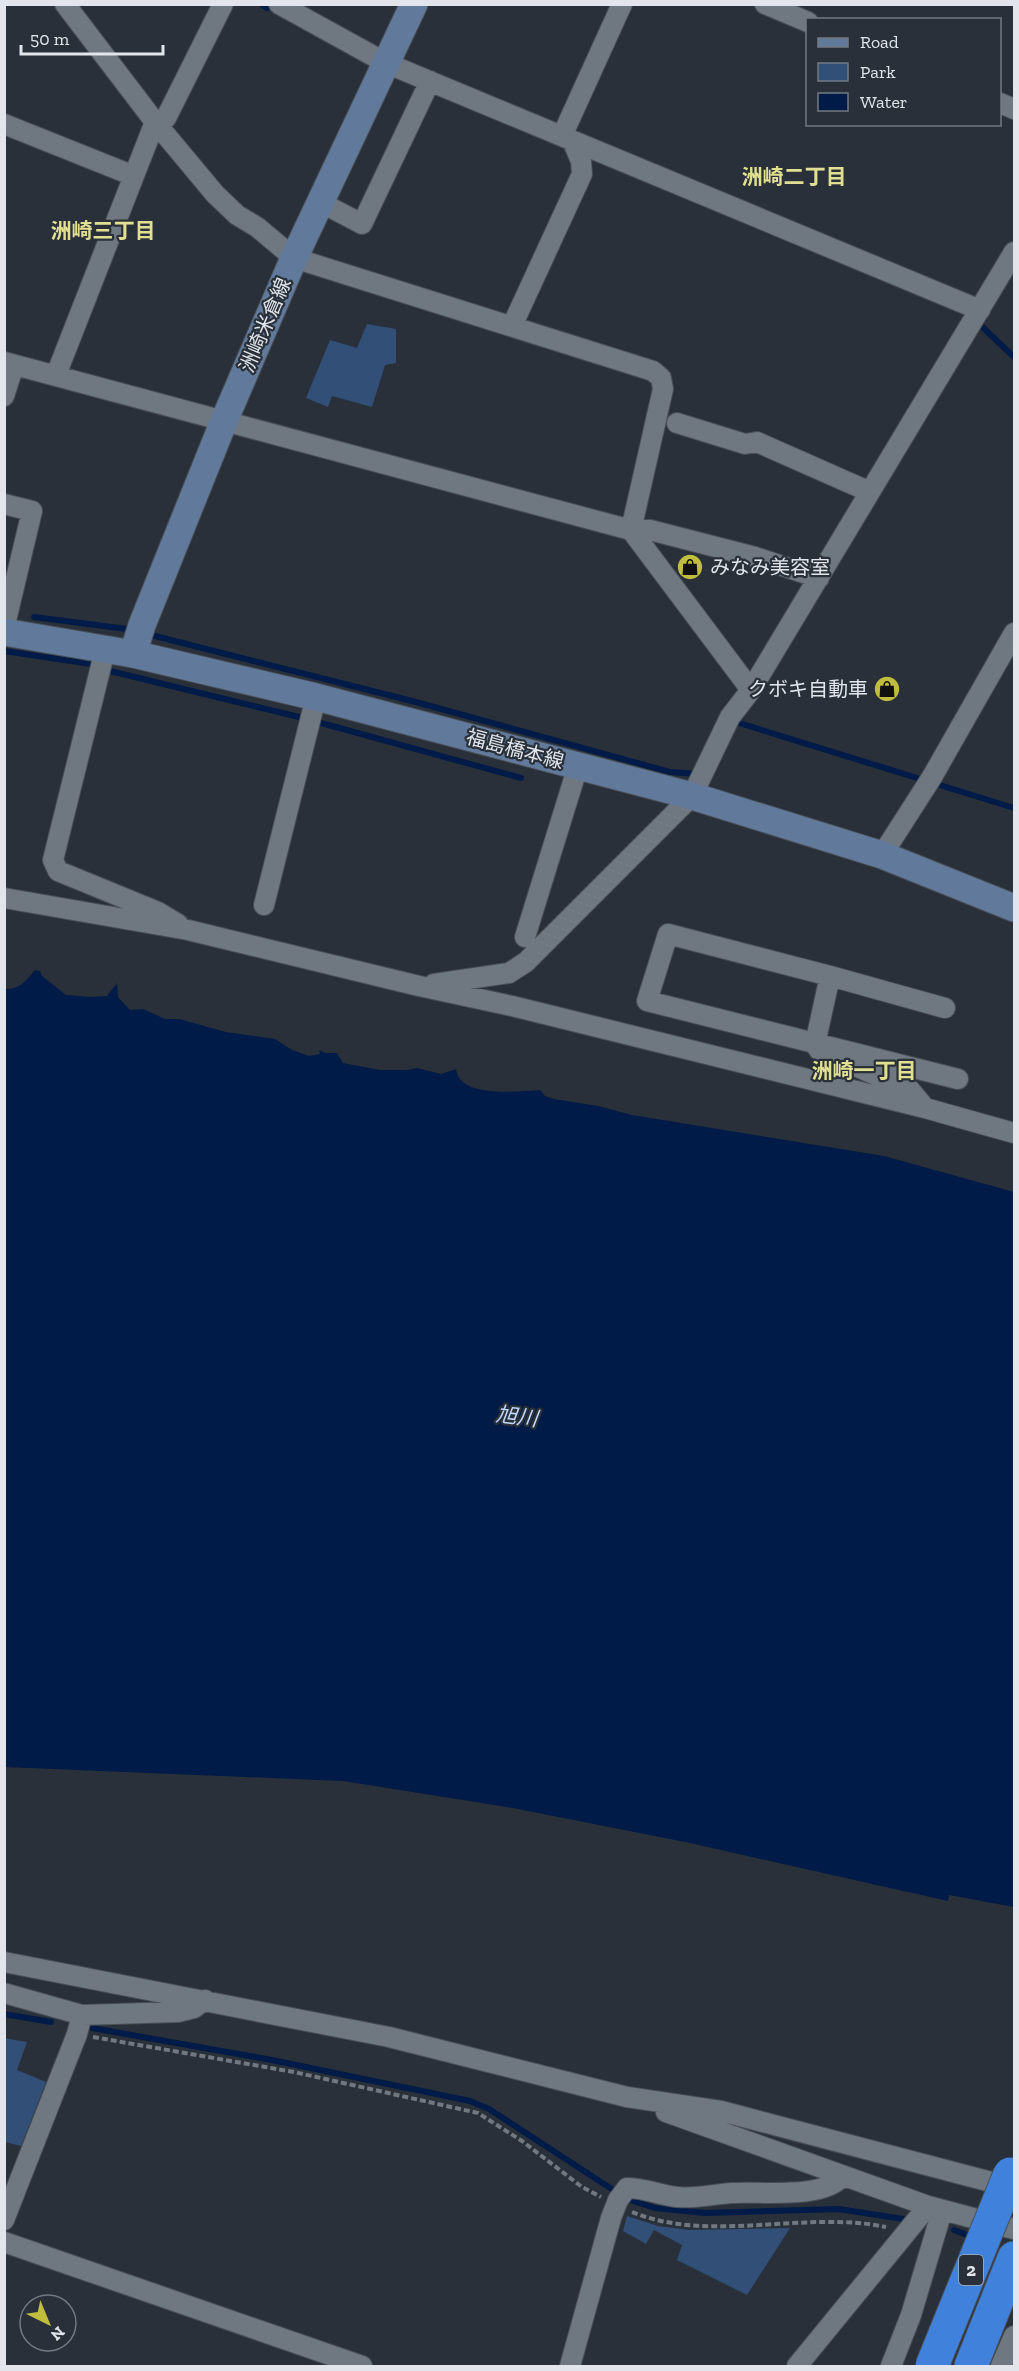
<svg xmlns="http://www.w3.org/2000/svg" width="1019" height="2371" viewBox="0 0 1019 2371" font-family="'Zilla Slab','Noto Sans JP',serif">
	<rect width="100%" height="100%" fill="#293039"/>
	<path fill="#324f78" d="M367 324 396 329V363L385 365 372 407 332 396 328 407 306 398 330 340 357 348Z
		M4 2038 27 2042 17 2070 46 2082 21 2146 5 2142Z
		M627 2216 658 2226 689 2230 790 2228 747 2295 677 2260 682 2245 654 2230 646 2244 623 2231Z"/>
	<path fill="#001b47" d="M35 970 40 971 42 976 66 995 91 997 107 996 117 983 118 997 130 1010 143 1009 165 1019H179L226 1032 275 1039 292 1050 309 1056 320 1054 319 1050 325 1053H337L343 1063 380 1070H407L417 1068 441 1074 456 1069C459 1099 519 1091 540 1090L545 1096 554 1099 598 1106 632 1115 884 1156 1014 1192V1907L949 1895 948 1901 690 1843 513 1808 343 1781 5 1767 4 989C19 990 26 981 35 970Z"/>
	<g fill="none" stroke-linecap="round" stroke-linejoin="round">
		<path stroke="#001b47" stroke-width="6" d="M261 4 267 8
			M978 323 1014 357
			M34 617 127 629
			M151 635 416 702 670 772 699 774
			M4 651 91 664
			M110 671 303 718 521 778
			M732 725 736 722 1014 808
			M4 2014 51 2022
			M92 2028 272 2060 470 2101 489 2109 627 2199 655 2208 705 2213 839 2209 903 2219
			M954 2230 975 2238"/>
		<g stroke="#484e55" stroke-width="22">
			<path id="street" d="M223 4 166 118 155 122 215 194 237 215 257 227 294 258 653 371 661 378 663 389 631 530 751 690
				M279 4 386 63 980 310
				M765 4 808 22
				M1000 103 1014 109
				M4 124 134 176
				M562 136 622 4
				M320 202 362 224 430 81
				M512 326 582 174 581 161 572 140
				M4 362 631 530H650L755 557 819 578
				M56 375 155 122 65 4
				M4 396 14 365
				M677 423 745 444 757 442 870 492
				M4 504 32 511 4 629
				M105 650 53 860 58 871 158 912 178 924
				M882 855 932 777 1014 633
				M4 898 188 930 419 986 512 1006 925 1108 1014 1133
				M264 905 316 697
				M525 937 578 766
				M830 976 815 1044 819 1050 910 1090 925 1108
				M434 984 509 973 526 962 692 796 730 717 751 690 1014 252
				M945 1008 830 976 668 934 647 1001 958 1079
				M4 1962 389 2037 627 2097 721 2111 1014 2188
				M4 1993 82 2015
				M666 2112 928 2206 1014 2229
				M4 2220 77 2034 82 2015 178 2012 194 2008 205 2000
				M4 2242 362 2366
				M570 2366 611 2218 618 2200 627 2188C644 2188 660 2195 677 2197 695 2199 714 2194 732 2193 761 2191 822 2200 843 2176
				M797 2366 928 2206
				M891 2366 911 2315 942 2211
				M1001 2366 1014 2336"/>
		</g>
		<g stroke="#484e55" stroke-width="29">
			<path id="secondary" d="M4 632 133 654 316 697 692 796 882 855 1014 908
				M133 654 142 625 224 421 294 258 414 4"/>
		</g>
		<g stroke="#484e55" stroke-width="35">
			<path id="highway" d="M971 2366 1014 2258"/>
		</g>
		<path stroke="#727880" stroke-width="4" stroke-dasharray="6 3" stroke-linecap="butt" d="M93 2037 294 2072 478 2113 522 2141 582 2187 601 2197
			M632 2212C710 2244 804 2210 886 2227"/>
		<use href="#street" stroke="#6f7781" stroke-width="20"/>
		<use href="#secondary" stroke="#617a9c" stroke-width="27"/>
		<use href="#highway" stroke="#4081dc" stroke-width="33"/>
		<g stroke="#484e55" stroke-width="35" stroke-linecap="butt">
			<path id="highway-bridge" d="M932 2366 1010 2174"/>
		</g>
		<use href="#highway-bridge" stroke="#4081dc" stroke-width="33"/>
	</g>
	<defs>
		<g id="shop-disc" transform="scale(1.35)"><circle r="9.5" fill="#c1bd3f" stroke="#293039"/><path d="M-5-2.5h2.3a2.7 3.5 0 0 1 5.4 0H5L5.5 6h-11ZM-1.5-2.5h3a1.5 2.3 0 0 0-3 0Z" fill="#111"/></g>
	</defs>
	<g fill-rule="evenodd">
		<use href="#shop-disc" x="690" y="567"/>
		<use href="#shop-disc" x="887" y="689"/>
	</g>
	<g text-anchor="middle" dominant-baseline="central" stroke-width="4.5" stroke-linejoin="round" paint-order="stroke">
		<rect fill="#293039" stroke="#aaafb6" stroke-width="1.5" x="959" y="2255" width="24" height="30" rx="4.5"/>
		<g font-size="18" font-weight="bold" fill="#e2e6ec">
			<text x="971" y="2270">2</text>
		</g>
		<g font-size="20" fill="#e2e6ec" stroke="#293039">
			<text transform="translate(265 325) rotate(-67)">洲崎米倉線</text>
			<text transform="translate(515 749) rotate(15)">福島橋本線</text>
		</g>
		<g font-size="20" fill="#e2e6ec" stroke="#293039" text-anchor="start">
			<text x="710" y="567">みなみ美容室</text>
			<text x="868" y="689" text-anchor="end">クボキ自動車</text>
		</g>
		<g font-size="21" font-weight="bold" fill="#e1df91" stroke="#293039">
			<text x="794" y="176">洲崎二丁目</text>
			<text x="103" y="230">洲崎三丁目</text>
			<text x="864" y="1070">洲崎一丁目</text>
		</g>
		<g font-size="21" font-style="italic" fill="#bfd8fd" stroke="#293039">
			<text transform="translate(517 1416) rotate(7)">旭川</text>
		</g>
	</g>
	<rect width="1019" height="2371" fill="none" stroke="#e2e6ec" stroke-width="12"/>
	<rect x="806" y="18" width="195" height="108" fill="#293039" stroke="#737981" stroke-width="1.5"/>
	<rect x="818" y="38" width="30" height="9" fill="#617a9c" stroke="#737981" stroke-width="1.5"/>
	<text x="860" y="48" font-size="18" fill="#e2e6ec">Road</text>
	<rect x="818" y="63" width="30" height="18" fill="#324f78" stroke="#737981" stroke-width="1.5"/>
	<text x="860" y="78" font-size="18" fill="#e2e6ec">Park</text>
	<rect x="818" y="93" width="30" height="18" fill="#001b47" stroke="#737981" stroke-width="1.5"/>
	<text x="860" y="108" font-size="18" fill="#e2e6ec">Water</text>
	<g transform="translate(48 2323) rotate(137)"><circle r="28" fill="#293039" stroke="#737981" stroke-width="1.5"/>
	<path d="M0-4.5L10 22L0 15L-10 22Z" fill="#c1bd3f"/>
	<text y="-9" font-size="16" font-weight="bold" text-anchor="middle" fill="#e2e6ec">N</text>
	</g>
	<path d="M21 45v9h142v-9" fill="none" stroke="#e2e6ec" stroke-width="3"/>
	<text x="30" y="45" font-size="18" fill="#e2e6ec" stroke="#293039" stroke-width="4.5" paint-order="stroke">50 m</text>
</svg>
